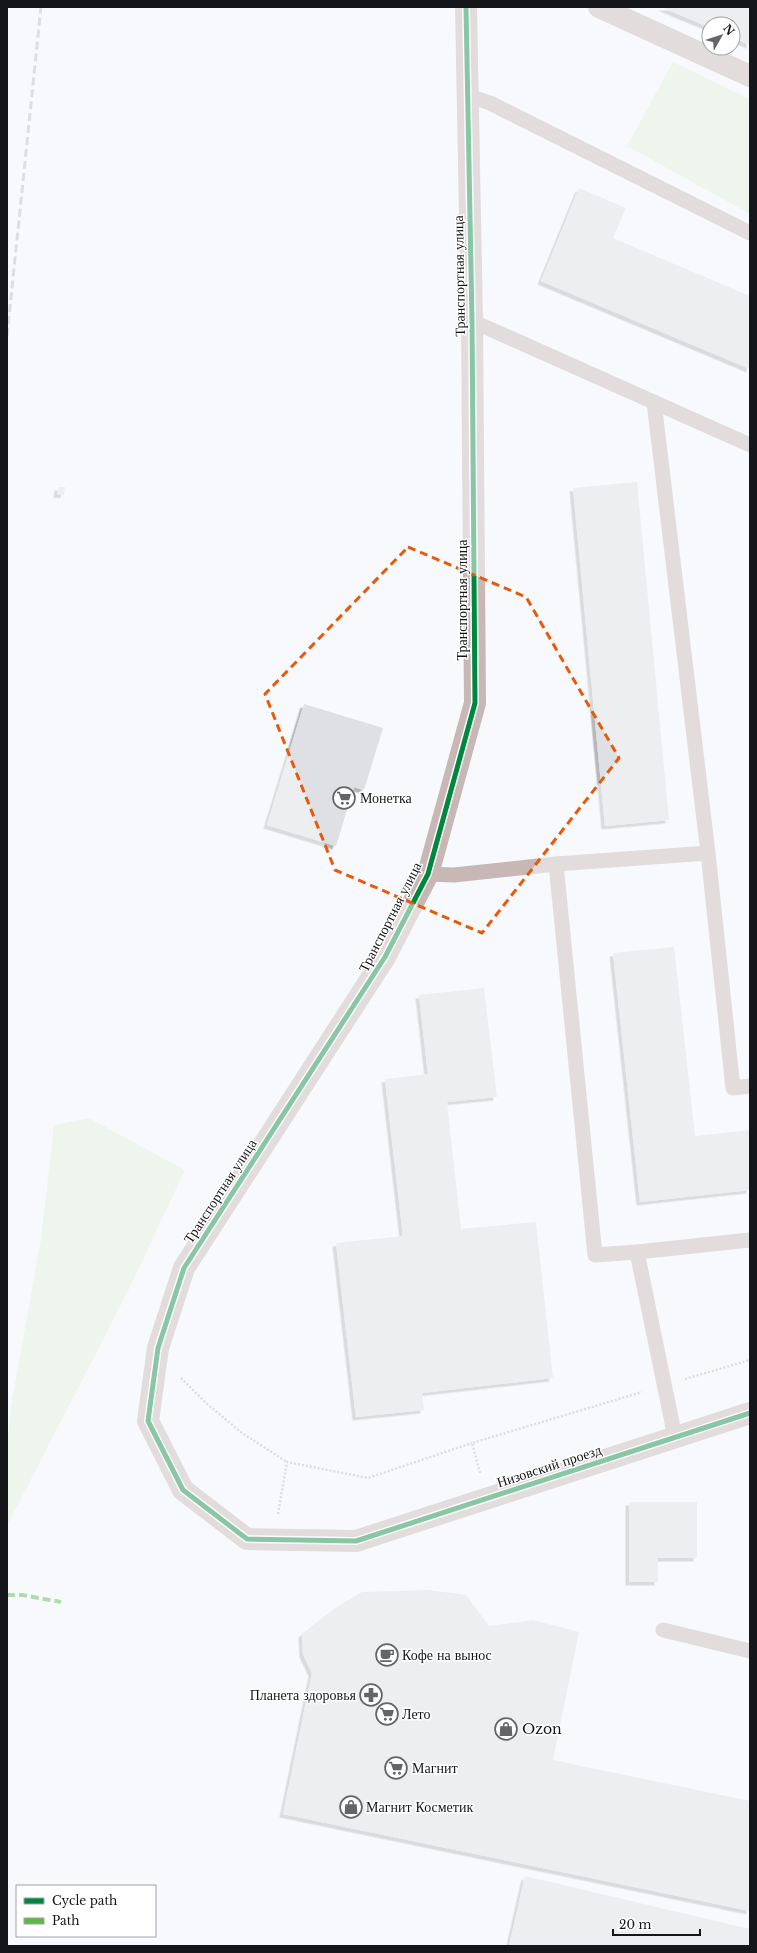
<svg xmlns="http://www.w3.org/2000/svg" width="757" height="1953" viewBox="0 0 757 1953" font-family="'Libre Baskerville',serif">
	<defs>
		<filter id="shadow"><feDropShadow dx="-3.5" dy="3.5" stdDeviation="0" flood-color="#0004"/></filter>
	</defs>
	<rect width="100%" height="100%" fill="#f7f9fc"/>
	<path fill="#e0f0da" d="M673 62 750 99V214L627 146Z
		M89 1118 185 1170 128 1291 7 1526V1444L11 1406 41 1239 54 1125Z"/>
	<path fill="#dee0e3" filter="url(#shadow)" d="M661 7H750V45L733 38V24H709V27Z
		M579 188 626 208 613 238 750 296V369L541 281Z
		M637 482 669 820 605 826 573 488Z
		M58 487H65L64 495 57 494Z
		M304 704 383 728 364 790 354 787 336 846 267 825Z
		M674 947 695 1136 750 1130V1190L640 1202 613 953Z
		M484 988 497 1097 447 1102 461 1229 536 1222 553 1378 422 1393 424 1410 356 1417 336 1243 403 1236 385 1079 428 1074 419 995Z
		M629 1502H697V1558H658V1582H629Z
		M429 1590 466 1595 489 1626 533 1620 579 1632 553 1760 750 1801V1911L283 1814 312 1673 303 1654 302 1634 335 1608 362 1592Z
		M525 1876 750 1929V1946H509Z"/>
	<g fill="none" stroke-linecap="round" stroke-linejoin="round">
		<path stroke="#c0b8b8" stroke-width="2.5" stroke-dasharray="2 2" stroke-linecap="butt" d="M181 1378 206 1403 242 1433 287 1462
			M685 1379 750 1360
			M480 1473 472 1443 642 1392
			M278 1514 287 1462 368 1478 472 1443"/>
		<path stroke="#c7b8b5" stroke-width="15" d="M469 96 490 103 750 233
			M472 321 750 445
			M654 402 708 853 733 1088 750 1086
			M556 864 595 1255 637 1252 675 1437
			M428 874 454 875 556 864 708 853
			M637 1252 750 1240
			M663 1630 750 1651"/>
		<path stroke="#c7b8b5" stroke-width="22" d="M466 7 472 321 475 703 428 874 385 957 184 1268 158 1348 148 1421 183 1490 247 1539 356 1541 750 1413
			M599 7 750 76"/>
		<path stroke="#c1bcbc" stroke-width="3" stroke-dasharray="8 4" stroke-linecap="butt" d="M7 336 41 7"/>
		<path stroke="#58b947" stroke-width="4" stroke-dasharray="8 4" stroke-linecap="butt" d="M7 1595H22L61 1602"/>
		<g stroke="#fff" stroke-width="8">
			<path id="cycleway" d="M466 7 472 321 475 703 428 874 385 957 184 1268 158 1348 148 1421 183 1490 247 1539 356 1541 750 1413"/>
		</g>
		<use href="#cycleway" stroke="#00873e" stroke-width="5"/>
	</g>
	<path d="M0 0H757V1953H0ZM408 547 526 597 619 758 482 933 335 870 265 694Z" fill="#f7f9fc" fill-opacity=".55" fill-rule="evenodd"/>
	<path fill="none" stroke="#e8590c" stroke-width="3" stroke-dasharray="8 5" stroke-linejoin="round" d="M408 547 526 597 619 758 482 933 335 870 265 694Z"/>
	<defs>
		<g id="supermarket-ring" transform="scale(1.15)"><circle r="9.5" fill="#fff" stroke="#646568" stroke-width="1.5"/><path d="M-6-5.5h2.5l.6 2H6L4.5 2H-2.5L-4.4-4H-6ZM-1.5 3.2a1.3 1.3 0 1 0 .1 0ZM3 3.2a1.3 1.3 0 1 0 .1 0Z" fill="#646568"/></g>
		<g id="cafe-ring" transform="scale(1.15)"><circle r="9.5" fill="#fff" stroke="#646568" stroke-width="1.5"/><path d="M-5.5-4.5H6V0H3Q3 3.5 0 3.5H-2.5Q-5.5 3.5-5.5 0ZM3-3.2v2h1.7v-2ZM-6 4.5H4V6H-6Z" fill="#646568"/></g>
		<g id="pharmacy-ring" transform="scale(1.15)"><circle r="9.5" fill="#fff" stroke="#646568" stroke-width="1.5"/><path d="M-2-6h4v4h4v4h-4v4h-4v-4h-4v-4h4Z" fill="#646568"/></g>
		<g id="shop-ring" transform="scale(1.15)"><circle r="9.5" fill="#fff" stroke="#646568" stroke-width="1.5"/><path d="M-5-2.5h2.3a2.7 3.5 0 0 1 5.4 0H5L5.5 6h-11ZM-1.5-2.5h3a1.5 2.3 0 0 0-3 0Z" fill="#646568"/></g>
	</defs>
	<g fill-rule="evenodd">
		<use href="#supermarket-ring" x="344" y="798"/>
		<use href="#cafe-ring" x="387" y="1655"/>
		<use href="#pharmacy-ring" x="371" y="1695"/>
		<use href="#supermarket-ring" x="387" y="1714"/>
		<use href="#shop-ring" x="506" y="1729"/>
		<use href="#supermarket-ring" x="396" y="1768"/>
		<use href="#shop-ring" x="351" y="1807"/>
	</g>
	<g text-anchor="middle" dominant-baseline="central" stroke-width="3" stroke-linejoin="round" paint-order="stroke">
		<g font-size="14" fill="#151619" stroke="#fff">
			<text transform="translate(459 276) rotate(-91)">Транспортная улица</text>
			<text transform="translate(462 600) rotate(-90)">Транспортная улица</text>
			<text transform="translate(390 917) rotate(-63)">Транспортная улица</text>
			<text transform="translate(220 1191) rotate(-57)">Транспортная улица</text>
			<text transform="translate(549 1466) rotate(-18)">Низовский проезд</text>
		</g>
		<g font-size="14" fill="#151619" stroke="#fff" text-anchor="start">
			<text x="360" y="798">Монетка</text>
			<text x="402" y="1655">Кофе на вынос</text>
			<text x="356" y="1695" text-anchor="end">Планета здоровья</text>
			<text x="402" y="1714">Лето</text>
			<text x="522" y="1729">Ozon</text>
			<text x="412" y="1768">Магнит</text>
			<text x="366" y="1807">Магнит Косметик</text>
		</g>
	</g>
	<rect width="757" height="1953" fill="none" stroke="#151619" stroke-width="16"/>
	<rect x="16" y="1885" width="140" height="52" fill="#ffffff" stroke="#a1a2a3"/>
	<rect x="24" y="1898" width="20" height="6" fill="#00873e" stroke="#a1a2a3"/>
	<text x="52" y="1905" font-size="12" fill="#151619">Cycle path</text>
	<rect x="24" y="1918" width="20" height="6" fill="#58b947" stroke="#a1a2a3"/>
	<text x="52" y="1925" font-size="12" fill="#151619">Path</text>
	<g transform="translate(721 36) rotate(51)"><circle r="19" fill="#ffffff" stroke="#a1a2a3"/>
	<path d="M0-3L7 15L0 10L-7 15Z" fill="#646568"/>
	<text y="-6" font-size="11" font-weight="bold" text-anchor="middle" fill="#151619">N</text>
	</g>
	<path d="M613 1929v6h87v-6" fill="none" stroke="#151619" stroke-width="2"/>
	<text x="619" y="1929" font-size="12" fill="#151619" stroke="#ffffff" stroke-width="3" paint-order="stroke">20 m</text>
</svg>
